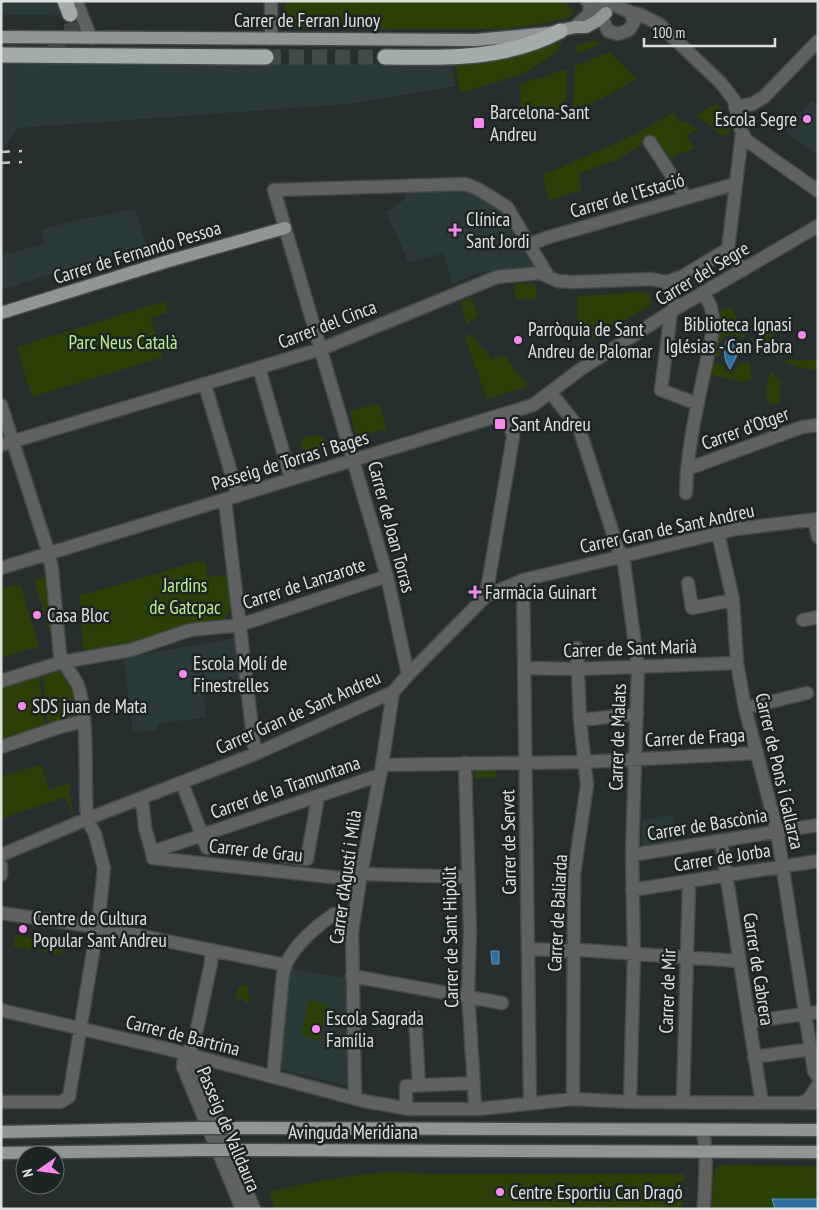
<svg xmlns="http://www.w3.org/2000/svg" width="819" height="1210" viewBox="0 0 819 1210" font-family="'PT Sans Narrow',sans-serif">
	<rect width="100%" height="100%" fill="#262f2e"/>
	<path fill="#2b3a38" d="M1 1H57L63 16 44 15H1Z
		M1 63 451 64 456 86 347 104 18 128 1 151Z
		M811 101 818 106V155L785 132Z
		M405 190 472 191 505 212 538 266 478 273 452 284 444 253 409 263 386 212 405 199Z
		M135 209 146 245 1 290V256L44 244 41 230 73 221Z
		M235 638 241 690 204 695 206 717 157 724V730L133 732 124 658Z
		M667 815V817L672 816 676 842 642 847V821Z
		M290 968 347 979 352 1087 281 1069 286 986Z"/>
	<path fill="#2a4007" d="M285 1H566L573 13 571 17 535 25 504 29H284Z
		M596 40 601 44 576 54V46Z
		M562 42 556 53 525 73 461 93 454 62 525 52Z
		M610 52 637 79 601 99 573 111 575 66Z
		M567 69 565 113 521 122 520 84Z
		M716 104 722 109 730 133 723 136 696 115Z
		M674 112 681 124 685 121 698 129 686 136 694 148 686 153 684 150 668 160 652 139 616 160 578 174 582 190 549 200 542 174 551 172 636 134Z
		M515 283 536 284V300L515 299Z
		M644 292 649 293 652 303 649 306 590 340 577 317V296Z
		M471 298 478 315 467 325 460 303Z
		M165 301 168 312 150 318 163 357 32 397 17 347Z
		M732 307 745 336 742 340 735 335 725 336 720 342V357L711 356 720 310Z
		M763 322 772 327 779 328V331L773 336 778 348 777 357 773 356C765 347 756 335 760 323Z
		M470 333 482 349 485 348 491 360 504 355 528 386 487 399 465 337Z
		M781 360H818V367L814 370 797 367Z
		M710 363H722L726 372 730 374H732L740 363H750L752 379 743 382 707 374Z
		M771 372 780 380 781 383 779 403 777 405 769 404C763 393 767 383 771 372Z
		M379 403 387 429 357 437 350 411Z
		M310 436C339 432 322 464 302 449L300 445 302 439Z
		M199 561V563L206 562 207 577 229 575 231 608 225 619 213 620V622L131 650 84 654 79 596Z
		M45 577 49 579 55 648 34 580Z
		M20 584 39 646 1 658V589Z
		M65 669 74 683 79 718 48 726 43 676Z
		M39 676 45 725 1 739V687Z
		M41 765 49 790 69 783 73 816 65 797 1 819V776Z
		M474 770H496V778H474Z
		M15 935 33 938 31 950 13 946Z
		M45 937 63 941 61 955 42 951Z
		M245 984 248 986 249 1002 246 1003 243 998 237 1000 234 999 239 987Z
		M309 1000 328 1004 320 1040 301 1036Z
		M722 1165 818 1166V1209H712L713 1175 718 1166Z
		M390 1172 435 1174H684L682 1209H275L269 1192C309 1182 349 1175 390 1172Z"/>
	<path fill="#2e6fa1" stroke="#6291b4" d="M732 339 738 342 739 351 730 369C724 360 723 351 726 341Z
		M491 951H499V964H492Z
		M772 1199H818V1209H775Z"/>
	<g fill="none" stroke-linecap="round" stroke-linejoin="round">
		<path stroke="#414a49" stroke-width="15" stroke-dasharray="15 8" stroke-linecap="butt" d="M50 50C69 44 75 34 70 14
			M266 57H385"/>
		<g stroke="#434b4a" stroke-width="15">
			<path id="minor" d="M76 1 91 38
				M271 1V39
				M587 1 599 12 608 31 618 34 629 30 634 22 630 12 604 1
				M630 12 639 14 659 24 721 83 734 100 741 130 746 140 818 191
				M575 27 589 14 590 4
				M735 107 752 104 764 97 818 41
				M650 142 686 198
				M530 244 549 237 735 184
				M728 249 742 134
				M728 249 743 270
				M667 282 683 276 728 249
				M667 282 675 309
				M671 312 661 390 698 404
				M259 368 291 479
				M205 385 238 496
				M551 393 579 428 618 549 623 555 638 667 632 855 634 954 630 1102
				M1 405 49 554 52 570 60 654C63 667 75 675 79 688 89 726 84 779 87 819L95 834 104 868 99 916 69 1097 61 1102H1
				M1 445 321 349 497 277 540 273 558 281 574 282 651 279 667 282
				M687 469 802 427 818 425
				M686 493C687 437 704 380 714 324L711 307 704 293
				M225 500 255 754
				M814 520 818 537
				M718 533 733 600 737 663 745 708 777 831 814 1071 818 1077
				M1 568 533 405 581 369 675 309 818 226
				M523 580 530 1103
				M688 583 692 608 733 600
				M486 596 513 437 508 413
				M803 620 818 617
				M525 668 578 669 737 663
				M408 675 387 576 274 190 465 184 478 189 507 207 548 276
				M1 681 62 662 131 650 190 630 240 625 387 576
				M745 708 807 693
				M580 720 637 714
				M1 747 60 727 84 721
				M465 763 470 932 468 991 475 1105 478 1109
				M382 765 584 762 757 753
				M182 783 207 848
				M142 798 145 828 152 852
				M721 841 761 1097 758 1102
				M1 855 87 819 255 754 393 692 408 675 486 596 523 580 736 529 818 519
				M632 855 818 825
				M283 856 307 859 318 797
				M1 866V875
				M361 874 468 877
				M360 880 153 858 152 852 380 775
				M632 890 818 861
				M1 913 97 927 285 965
				M528 949 573 951 581 950 739 961
				M211 951V963L194 1043 184 1058 183 1067 242 1209
				M352 976 502 1003
				M1 1010 164 1048 364 1101 410 1109H478L573 1099 630 1102 818 1103
				M415 1016 419 1085
				M749 1022 818 1012
				M187 1054 196 1066 254 1209
				M754 1057 811 1049
				M273 1077 283 973C289 949 314 928 334 914
				M355 1098 352 932 361 874 382 765 393 692
				M573 1099 574 874 587 785 580 720 577 648
				M683 1102 689 881
				M803 1102 809 1099 818 1085
				M403 1108 406 1102V1086L474 1083
				M702 1130C709 1152 704 1185 704 1209"/>
		</g>
		<g stroke="#434b4a" stroke-width="15">
			<path id="major" d="M1 37 476 40 549 33 575 27H586L597 21 606 13
				M1 313 165 262 285 228
				M233 1128 818 1130
				M1 1132 197 1128
				M242 1150 818 1152
				M1 1153 204 1150"/>
		</g>
		<g stroke="#434b4a" stroke-width="18">
			<path id="highway" d="M65 1 70 14
				M1 55 266 57
				M385 57C445 58 506 60 560 31"/>
		</g>
		<use href="#minor" stroke="#5f6260" stroke-width="12"/>
		<use href="#major" stroke="#909793" stroke-width="12"/>
		<use href="#highway" stroke="#a4aca7" stroke-width="15"/>
		<path stroke="#c3c8c7" stroke-width="2.5" stroke-dasharray="9 9" stroke-linecap="butt" d="M741 2V1
			M1 152 22 151
			M1 163 22 162"/>
		<g stroke="#434b4a" stroke-width="15" stroke-linecap="butt">
			<path id="major-bridge" d="M197 1128H233
				M204 1150H242"/>
		</g>
		<use href="#major-bridge" stroke="#909793" stroke-width="12"/>
	</g>
	<g fill="#f788ec" stroke="#1d2524" stroke-width="2">
		<circle cx="807" cy="119" r="5"/>
		<rect x="473" y="117" width="12" height="12" rx="2.5"/>
		<path d="M452.5 222.5h5v5h5v5h-5v5h-5v-5h-5v-5h5z"/>
		<circle cx="802" cy="335" r="5"/>
		<circle cx="518" cy="340" r="5"/>
		<rect x="494" y="418" width="12" height="12" rx="2.5"/>
		<path d="M472.5 584.5h5v5h5v5h-5v5h-5v-5h-5v-5h5z"/>
		<circle cx="37" cy="615" r="5"/>
		<circle cx="183" cy="674" r="5"/>
		<circle cx="22" cy="706" r="5"/>
		<circle cx="23" cy="929" r="5"/>
		<circle cx="316" cy="1029" r="5"/>
		<circle cx="500" cy="1192" r="5"/>
	</g>
	<g text-anchor="middle" dominant-baseline="central" stroke-width="5" stroke-linejoin="round" paint-order="stroke">
		<g font-size="19" fill="#dce1e0" stroke="#1d2524">
			<text x="307" y="20">Carrer de Ferran Junoy</text>
			<text transform="translate(627 195) rotate(-16)">Carrer de l'Estació</text>
			<text transform="translate(137 252) rotate(-17)">Carrer de Fernando Pessoa</text>
			<text transform="translate(702 273) rotate(-31)">Carrer del Segre</text>
			<text transform="translate(327 324) rotate(-21)">Carrer del Cinca</text>
			<text transform="translate(745 428) rotate(-20)">Carrer d'Otger</text>
			<text transform="translate(290 460) rotate(-17)">Passeig de Torras i Bages</text>
			<text transform="translate(392 527) rotate(75)">Carrer de Joan Torras</text>
			<text transform="translate(667 528) rotate(-12)">Carrer Gran de Sant Andreu</text>
			<text transform="translate(304 583) rotate(-18)">Carrer de Lanzarote</text>
			<text transform="translate(630 648) rotate(-2)">Carrer de Sant Marià</text>
			<text transform="translate(298 712) rotate(-24)">Carrer Gran de Sant Andreu</text>
			<text transform="translate(617 737) rotate(-88)">Carrer de Malats</text>
			<text transform="translate(695 737) rotate(-3)">Carrer de Fraga</text>
			<text transform="translate(780 771) rotate(77)">Carrer de Pons i Gallarza</text>
			<text transform="translate(285 787) rotate(-19)">Carrer de la Tramuntana</text>
			<text transform="translate(707 824) rotate(-9)">Carrer de Bascònia</text>
			<text transform="translate(508 842) rotate(-91)">Carrer de Servet</text>
			<text transform="translate(256 850) rotate(6)">Carrer de Grau</text>
			<text transform="translate(722 857) rotate(-9)">Carrer de Jorba</text>
			<text transform="translate(345 877) rotate(-82)">Carrer d'Agustí i Milà</text>
			<text transform="translate(557 913) rotate(-87)">Carrer de Baliarda</text>
			<text transform="translate(450 937) rotate(-91)">Carrer de Sant Hipòlit</text>
			<text transform="translate(759 969) rotate(81)">Carrer de Cabrera</text>
			<text transform="translate(667 991) rotate(-88)">Carrer de Mir</text>
			<text transform="translate(183 1035) rotate(14)">Carrer de Bartrina</text>
			<text transform="translate(229 1129) rotate(67)">Passeig de Valldaura</text>
			<text x="353" y="1132">Avinguda Meridiana</text>
		</g>
		<g font-size="19" fill="#dce1e0" stroke="#1d2524" text-anchor="start">
			<text x="490" y="112">Barcelona-Sant<tspan x="490" dy="22">Andreu</tspan></text>
			<text x="797" y="119" text-anchor="end">Escola Segre</text>
			<text x="466" y="219">Clínica<tspan x="466" dy="22">Sant Jordi</tspan></text>
			<text x="792" y="324" text-anchor="end">Biblioteca Ignasi<tspan x="792" dy="22">Iglésias - Can Fabra</tspan></text>
			<text x="528" y="329">Parròquia de Sant<tspan x="528" dy="22">Andreu de Palomar</tspan></text>
			<text x="511" y="424">Sant Andreu</text>
			<text x="485" y="592">Farmàcia Guinart</text>
			<text x="47" y="615">Casa Bloc</text>
			<text x="193" y="663">Escola Molí de<tspan x="193" dy="22">Finestrelles</tspan></text>
			<text x="32" y="706">SDS juan de Mata</text>
			<text x="33" y="918">Centre de Cultura<tspan x="33" dy="22">Popular Sant Andreu</tspan></text>
			<text x="326" y="1018">Escola Sagrada<tspan x="326" dy="22">Família</tspan></text>
			<text x="510" y="1192">Centre Esportiu Can Dragó</text>
		</g>
		<g font-size="19" fill="#c2ef8e" stroke="#1d2524">
			<text x="123" y="342">Parc Neus Català</text>
			<text x="185" y="585">Jardins<tspan x="185" dy="22">de Gatcpac</tspan></text>
		</g>
	</g>
	<rect width="819" height="1210" fill="none" stroke="#dce1e0" stroke-width="5"/>
	<g transform="translate(40 1170) rotate(256)"><circle r="24" fill="#1d2524" stroke="#69706f"/>
	<path d="M0-4L9 19L0 12L-9 19Z" fill="#f788ec"/>
	<text y="-8" font-size="14" font-weight="bold" text-anchor="middle" fill="#dce1e0">N</text>
	</g>
	<path d="M644 38v8h131v-8" fill="none" stroke="#dce1e0" stroke-width="2.5"/>
	<text x="652" y="38" font-size="15" fill="#dce1e0" stroke="#1d2524" stroke-width="4" paint-order="stroke">100 m</text>
</svg>
